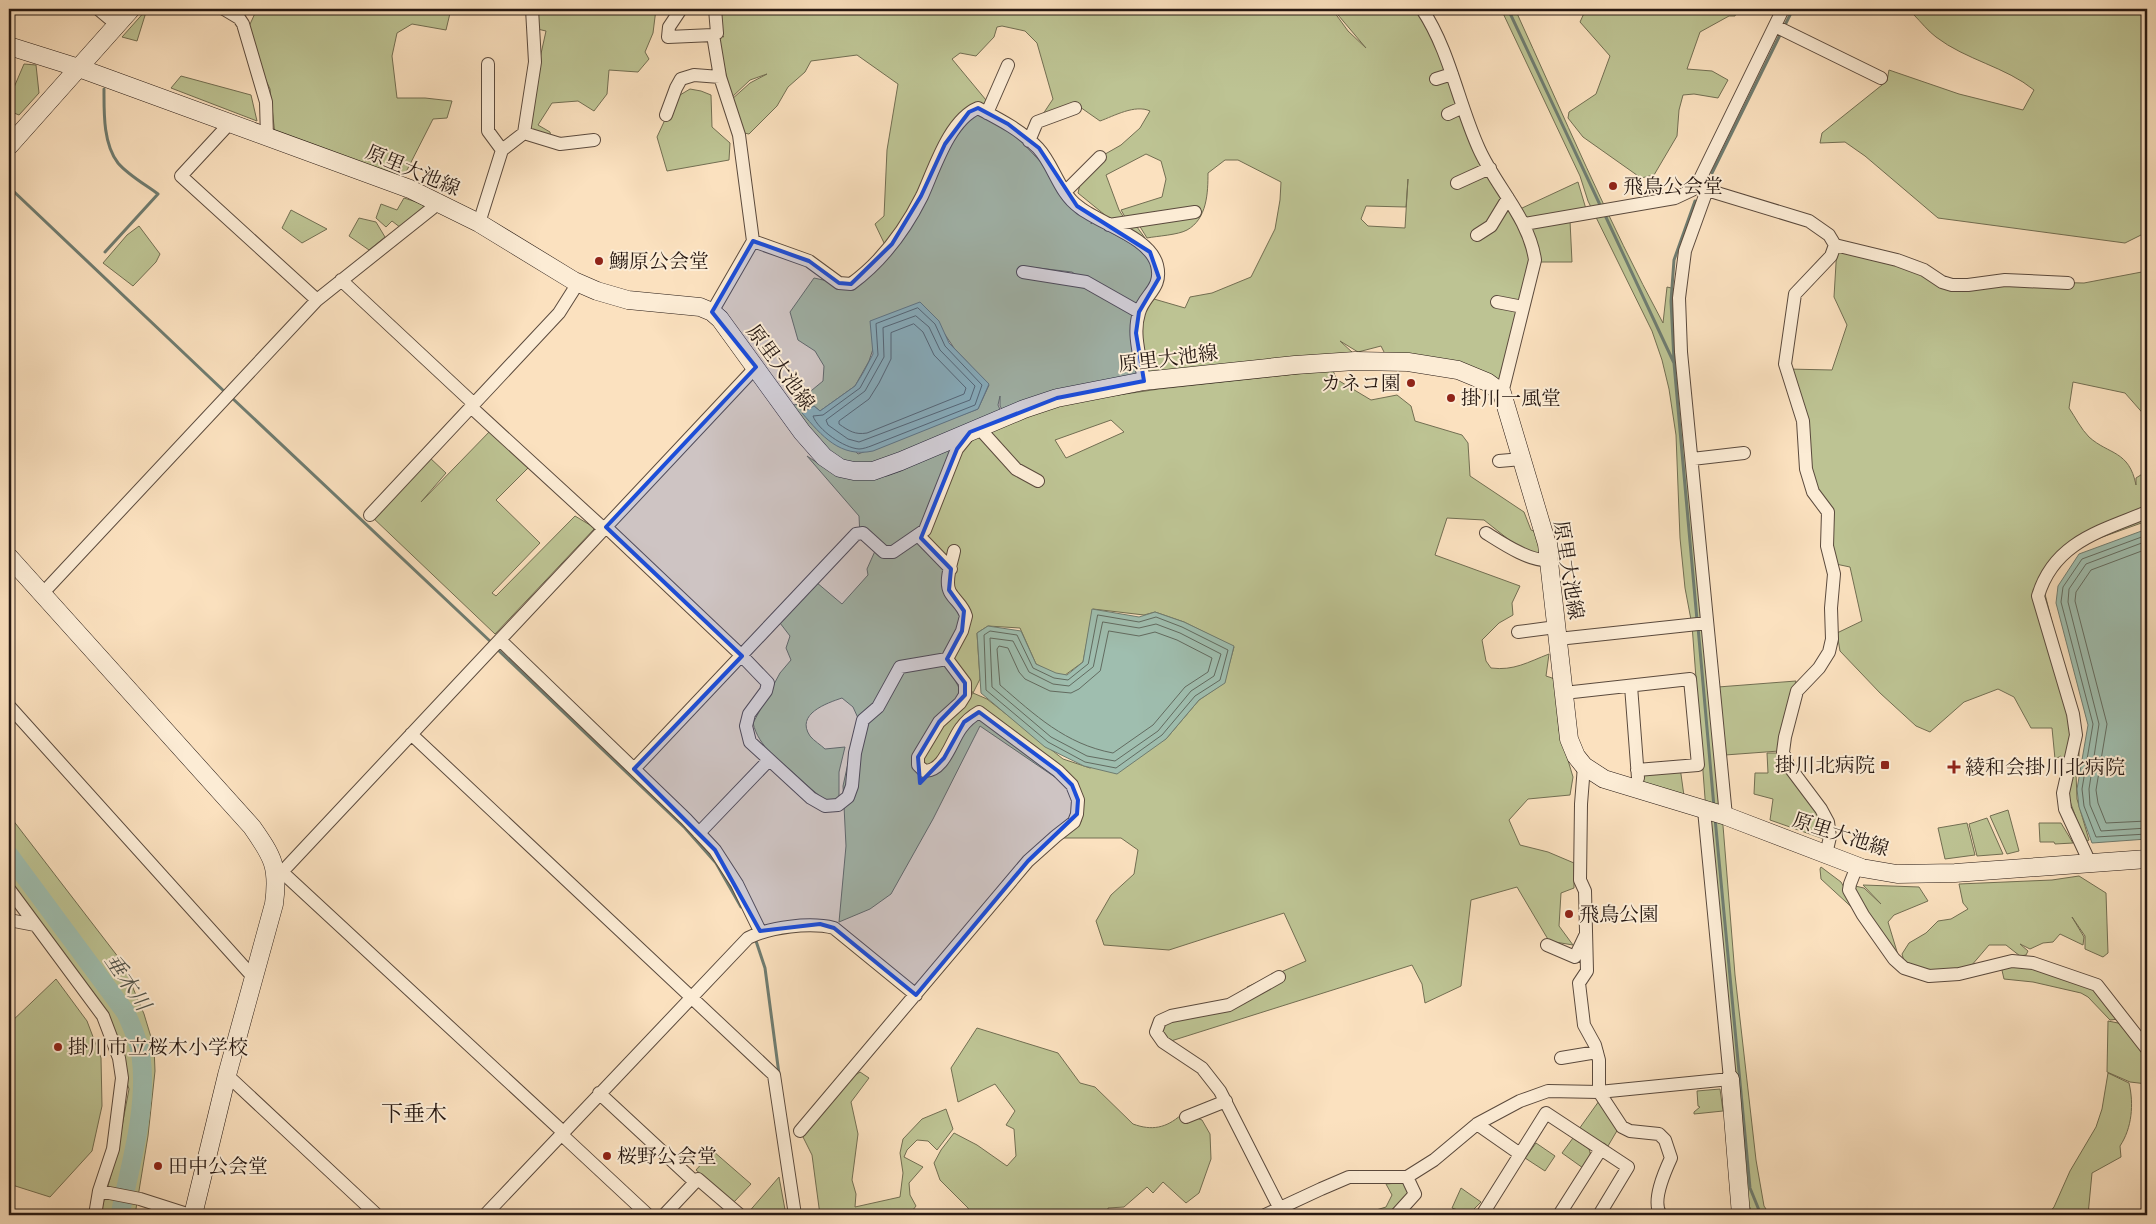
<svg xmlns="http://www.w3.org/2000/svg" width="2156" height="1224" viewBox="0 0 2156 1224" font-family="'EB Garamond','Noto Serif JP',serif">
	<rect width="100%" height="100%" fill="#fbe1bf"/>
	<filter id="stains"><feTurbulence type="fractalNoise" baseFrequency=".004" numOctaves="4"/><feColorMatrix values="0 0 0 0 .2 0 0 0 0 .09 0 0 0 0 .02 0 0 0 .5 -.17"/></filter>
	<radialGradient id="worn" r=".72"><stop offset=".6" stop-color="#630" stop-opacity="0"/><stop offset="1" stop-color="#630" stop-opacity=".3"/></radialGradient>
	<path fill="#bdc393" stroke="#726e52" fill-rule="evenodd" d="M147 9 137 41 122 37Z
		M257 9H451L446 30 412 24 397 33 392 56 397 98H425L452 101 447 118 433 119 404 176 275 135 270 89 245 35Z
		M532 9H656L653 33 645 52 649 59 638 72 609 70 607 94 594 111 578 101 552 103 538 125 550 132 551 138 529 133 537 72 546 31 533 28Z
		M716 9H1332L1348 31 1366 48 1333 9H1415L1439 50 1535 259 1501 392 1429 360 1389 362 1381 346 1358 352 1340 341 1353 353 1003 411 1000 406V396L998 405 1002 414 873 471 824 457 793 405 799 404 806 395 823 381 824 366 815 351 798 340 790 312 814 278 851 286 885 245 875 224 884 216 887 150 898 84 857 55 811 61 805 72 788 87 777 106 749 134 744 133 731 100 750 83 767 74 750 80 731 98 717 33 724 37 711 27ZM1002 26 1025 31 1037 43 1053 99 1043 114 1080 107 1100 121C1114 116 1135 104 1150 111L1140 128 1121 145 1093 161 1083 171 1078 193 1116 224 1145 238 1137 227 1126 221 1119 210 1106 175 1146 154 1161 161 1166 179 1162 197 1121 210 1128 222 1139 225 1147 238C1157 236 1178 235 1187 230 1207 219 1208 193 1208 173L1225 160H1238L1281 182 1280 200 1275 229 1251 277 1212 293 1190 297 1185 308 1154 299 1143 314 1140 330 1128 308 1136 309 1155 277 1146 252 1092 222 1091 224 1094 218 1015 135 952 59 960 53 976 56 994 37 997 27ZM1408 179 1405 228 1368 226 1361 219 1366 206 1406 207ZM1030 267 1072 272 1086 282ZM880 328 944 333 954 348 989 385 978 409 858 454 814 406 820 411 855 386 869 361Z
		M1501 9H1515C1563 114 1608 221 1663 323L1667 287 1680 290 1735 975 1756 1160 1764 1206 1770 1215H1753L1746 1198 1705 798 1692 625 1685 588 1680 538 1676 435 1669 389 1662 360 1652 331 1588 201 1580 176Z
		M1586 9H1738L1735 16H1729L1700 32 1687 69 1712 71 1728 80 1718 98 1694 94 1683 95 1679 110 1677 136 1654 175 1641 178 1583 137 1568 118 1569 112 1596 94 1610 56 1580 22Z
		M1916 9H2147V232L2125 243 1938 218 1865 156 1845 142 1820 143 1822 133 1887 81 1889 70 1959 94 2023 110 2034 90C2006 67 1966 60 1936 37 1928 31 1921 22 1914 15Z
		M24 64 36 65 39 93 19 115 9 111V99Z
		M181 76 251 95 257 121 171 88Z
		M690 89 701 91 711 95 712 127 730 143 729 160 667 171 657 137 675 98Z
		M1578 182 1586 209 1527 219 1520 209Z
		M404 198 429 206 401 228 392 221 386 227 376 218 381 204 397 210Z
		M291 210 327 229 302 243 282 228Z
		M359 218 376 222 385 237 369 250 349 236Z
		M1570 221 1572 262H1540L1526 226Z
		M139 226 160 254 156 262 133 286 103 263 127 235Z
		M1837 247 1885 258 1938 280 2084 283 2147 271V418L2125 393 2073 382 2069 408C2075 417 2081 429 2089 437 2109 455 2129 450 2136 485V478L2147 471V521L2094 540 2069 552 2044 590 2079 730V759L2076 773 2077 799 2089 840 2085 842 2068 796 2064 763 2061 756 2055 759 2052 728H2031L2014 697 1998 689 1964 702 1930 732 1916 726 1880 693 1840 651 1837 633 1862 621 1850 567 1831 563 1826 510 1813 492 1787 369 1832 370 1847 325 1834 297Z
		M1333 370 1336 379 1371 400 1397 395 1411 406 1415 421 1462 435 1468 443 1470 476 1524 512 1531 530 1537 532 1541 556 1523 551 1484 520 1447 518 1435 555 1520 586 1512 603 1513 615 1499 623 1482 640 1486 661 1491 668C1514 671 1528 662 1549 654L1546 676 1555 679 1559 730 1573 777 1570 795 1528 799 1509 820 1520 845 1548 852 1574 863V888L1561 893 1559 926 1573 945 1549 941 1517 887 1471 900 1461 986 1425 1003 1422 984 1412 965 1171 1041 1162 1040 1159 1026 1252 995 1247 987 1306 961 1284 913 1169 950 1104 945 1096 921 1111 895 1134 874 1138 850 1121 838H1058L1081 822 1082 804 1068 786 980 726 933 819 891 894 870 909 839 922 846 846 843 786 858 718 853 707 842 698C827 703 795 714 810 736 814 741 821 745 825 749L845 747 839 772V799L827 801C816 794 807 785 797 776 779 759 759 748 753 723L780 673 791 660 786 648 790 636 780 623 816 582 842 604 868 575 867 569 875 551V536L864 542 860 537 859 516 807 456 825 468 844 472 887 476 901 471 1024 409 1159 389ZM1111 420 1124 432 1066 458 1055 440ZM1093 609 1144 615 1155 612 1184 622 1234 647 1224 683 1199 700 1166 739 1090 768 1063 759 987 699 973 693 980 679 977 633 988 626 1020 628 1036 664 1061 678 1083 662ZM951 657 973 693V694L961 692 946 662V658Z
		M493 428 529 467 496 500 540 543 492 593 496 596 575 516 595 528 495 634 370 515 429 457 446 473 421 502Z
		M1796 681 1779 751 1725 755 1718 687Z
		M1767 753H1779L1825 825 1824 839 1770 820 1773 799 1754 794 1755 773H1768Z
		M1680 767 1684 796 1639 784 1637 770Z
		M2008 810 2019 851 2007 854 1990 816Z
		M9 815 122 962 144 1014 154 1047 155 1071 148 1136 135 1215H100L117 1153 129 1089 107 1025 9 886Z
		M1987 818 2003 854 1977 856 1969 824Z
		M1967 823 1975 855 1945 859 1938 828Z
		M2039 823H2061L2073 843 2055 844 2054 842H2040Z
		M1821 867 1841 882 1859 914 1821 879 1820 869Z
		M2079 876 2106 893 2108 953 2103 957 2085 949V936L2072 917 2084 937 2083 945 2060 934 2053 942 2043 943 2030 949 2020 944 2028 951 2026 955 2020 956 2006 945H1989L1971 966 1948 970H1925L1904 961 1902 954 1909 943 1926 933 1938 921 1951 919 1968 909 1963 903 1959 884 2052 880Z
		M1863 885 1919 887 1928 901 1894 915 1888 922 1898 955 1854 893 1855 886 1864 888 1881 904Z
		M2013 963 2095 987 2119 1019 2110 1020 2088 997 2081 993 2033 982 2004 979 2001 966Z
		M56 979 87 1021 101 1058 102 1106 92 1151 50 1197 9 1184V1024Z
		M2108 1021 2123 1024 2147 1060V1084L2130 1082 2107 1072Z
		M977 1028 1058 1053 1080 1083 1095 1087 1133 1124C1152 1131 1166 1128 1181 1115L1197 1118 1202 1120 1210 1134 1211 1159 1199 1193 1186 1203 1163 1182 1153 1193 1147 1187 1124 1207 1108 1208V1210H1124L1130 1215H972L968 1208 940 1180 934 1163 941 1150 954 1133 977 1145 1007 1166 1016 1156 1014 1129 1006 1125 1015 1111 995 1084 958 1102 951 1068Z
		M860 1072 869 1078 851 1102 858 1134 852 1180 856 1194 855 1207 900 1197 903 1173 900 1153 903 1139 922 1119 946 1109 953 1129 937 1150 928 1141 917 1140 907 1150 904 1157 923 1167 909 1183 910 1195 916 1206 909 1215H820L812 1155 800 1131 836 1088Z
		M2108 1073 2129 1083C2134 1104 2132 1128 2120 1146L2121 1157 2092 1173 2088 1215H2047L2054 1207 2070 1171 2096 1127 2102 1109Z
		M1720 1089 1723 1111 1694 1114V1112L1700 1107 1698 1106 1697 1091Z
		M1599 1101 1618 1129 1608 1146 1579 1129Z
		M1573 1138 1589 1149 1591 1156 1583 1168 1562 1153Z
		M1536 1143 1555 1156 1545 1171 1525 1158Z
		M713 1151 751 1184 734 1202 696 1170Z
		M779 1177 786 1215 747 1214Z
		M1409 1182 1414 1193 1394 1215H1360L1386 1207 1392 1195 1386 1184Z
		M1461 1188 1481 1202 1469 1214 1452 1208Z"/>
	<path fill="#9fbeaf" stroke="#6f7c70" d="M920 302 939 321 949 343 989 384 978 409 873 451C840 458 822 436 802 413L814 406 820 411 855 386 863 373 873 354 870 321Z
		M2147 529V839L2092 843 2079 807 2077 789 2088 725 2056 603 2058 586 2079 554Z
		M1092 609 1139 617 1155 612 1184 622 1234 646 1225 683 1199 700 1166 739 1117 774 1084 766 1045 747 981 693 977 633 988 626 1021 631 1036 664 1056 673 1067 675 1083 662Z"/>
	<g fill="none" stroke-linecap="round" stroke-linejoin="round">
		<path stroke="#626b60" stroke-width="1" d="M918 308 935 324 945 346 982 385 975 405 871 446C868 447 863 449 859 449 844 448 818 430 813 416L823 415 860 388 878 355 876 324Z
			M916 316 929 327 940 350 975 386 970 400 859 442 848 439 828 425 826 420 865 391 884 357 883 328Z
			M914 324 923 332 934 355 966 388 964 394 867 433C855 435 849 431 839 424V421L869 399 879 383 891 359V333Z
			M2147 535 2082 559 2063 587 2061 602 2093 724 2082 789 2084 806 2096 837 2147 834
			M2147 541 2086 564 2069 589 2068 602 2099 724 2089 789 2090 805 2101 831 2147 828
			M2147 549 2091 570 2076 592 2075 601 2107 724 2096 790 2098 803 2106 823 2147 821
			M1098 615 1139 622 1156 617 1182 627 1228 650 1220 680 1195 696 1162 735 1116 768 1085 762 1048 742 986 690 984 635 990 631 1017 635 1033 668 1054 678 1068 680 1088 664Z
			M1103 622 1139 628 1156 624 1180 633 1221 654 1214 676 1191 691 1158 731 1115 761 1087 756 1051 737 992 687 990 638 1013 641 1029 672 1053 684 1069 686 1093 667Z
			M1109 631 1139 636 1155 632 1177 640 1212 658 1208 672 1185 687 1153 725 1113 753C1065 744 1035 715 1000 685L997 649 999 646 1008 648 1019 672 1025 679 1050 691 1071 693 1079 689 1100 671Z"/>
		<path stroke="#6f7c70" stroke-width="3" d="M1508 9 1601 207
			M1785 25 1793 9
			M104 89C104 112 103 144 118 163 128 175 146 185 158 194L105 252
			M1712 173 1781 33
			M9 187 226 393
			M1604 213 1674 363 1697 620
			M1674 361 1671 301 1674 260 1695 201
			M231 397 492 643
			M1698 627 1714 807
			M496 648 685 828 716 863 741 907
			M1715 818 1750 1188 1761 1215
			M755 938 765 968 779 1074"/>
		<path stroke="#9fbeaf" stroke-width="19" d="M9 855 126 1013C132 1027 139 1041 141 1056 148 1108 130 1165 120 1215"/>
		<g stroke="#5b4a3d" stroke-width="14">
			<path id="street" d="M98 9 117 25
				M224 9 239 18 243 24 266 102 267 137
				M681 9 669 27 668 37 713 35
				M1422 9C1450 51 1458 103 1479 149 1496 187 1529 218 1535 260L1502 393
				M1775 26 1881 78
				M488 64V131L502 150
				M1436 79 1452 74
				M987 113 1008 65
				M1448 114 1463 107
				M666 115 676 88 681 79 694 75 720 77
				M230 123 181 176 317 300
				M524 133 560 144 594 140
				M1029 141 1037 122 1075 108
				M1457 183 1490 168
				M1707 190 1809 221 1829 235 1835 245 1831 256 1795 294 1785 364 1803 421 1806 469 1813 492 1828 512 1827 546 1834 574 1831 608 1832 639 1829 652 1819 668 1797 691 1785 737 1783 752 1788 765 1821 809 1828 822 1830 837 1826 854
				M1065 192 1100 157
				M479 223 502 150 524 133 535 62 532 9
				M1524 224 1675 198 1692 190 1699 181
				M1109 225 1195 212
				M1477 235 1491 226 1508 198
				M753 241 809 261 839 283 851 284C881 262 905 230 922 196 934 170 949 120 978 108 999 119 1021 130 1038 148 1054 165 1059 193 1079 207 1100 224 1150 237 1157 265 1163 289 1144 294 1139 313 1132 334 1141 360 1144 381
				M1835 245 1897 260 1924 270 1942 282 1952 285H1968L2005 280 2068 283
				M1023 272 1086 282 1139 312
				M341 280 474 404
				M1497 302 1523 307
				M712 312 753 241 739 135 720 77 713 35 717 33 715 9
				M471 407 604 529
				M979 428 1016 469 1038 481
				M1692 459 1744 453
				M1499 461 1522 459
				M370 515 559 313 578 283
				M606 527 742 656 768 683 766 691 749 714 746 726 750 742 811 798 825 806 838 805 848 797 852 786 855 753 863 720 878 707 900 667 947 659 962 631 966 616C963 605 955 601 950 592 944 581 952 562 954 551
				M1486 533C1502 543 1530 562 1549 560
				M918 535 951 569
				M42 594 317 300 440 202
				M1518 632 1556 627
				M1558 639 1707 623
				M500 640 686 819 715 850 737 884 760 931
				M1631 686 1638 778
				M1564 693 1690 679 1698 765 1637 770
				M9 706 254 978
				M411 734 774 1075 795 1215
				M1584 766 1581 804 1580 880 1585 891 1587 971 1579 983 1584 1025 1595 1045 1599 1060V1092L1622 1127 1630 1131 1659 1134 1665 1140 1671 1158C1665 1171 1651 1202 1661 1215
				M634 769 856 534 863 533 884 552H893L925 530 957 449 970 433
				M1726 816 1681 352 1679 298 1685 251 1707 190 1699 181 1783 9
				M699 833 769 760
				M2090 863 2065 809 2063 793 2076 735 2073 714 2038 596C2054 542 2101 531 2147 512
				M1857 866 1850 884 1849 890 1863 915 1894 959 1904 968 1929 976 1959 974 2012 961 2033 963 2097 985 2147 1049
				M9 889 103 1016 119 1058 122 1078 113 1149 99 1191 95 1215
				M9 920 35 925
				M1547 945 1575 957 1585 936
				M1279 977 1229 1005 1171 1016 1160 1021 1156 1032 1163 1042 1202 1068 1220 1091 1280 1209
				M1561 1058 1597 1052
				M227 1075 377 1215
				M599 1093 695 1182
				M1186 1117 1226 1101
				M1477 1124 1520 1154
				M800 1131 1028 861 1056 836 1074 822 1077 814 1078 800 1072 785 1058 771 979 712C972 716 966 721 961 728 951 741 944 772 924 771L918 765V757L939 722 960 703 965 695V683L947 659
				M563 1132 282 872 756 367
				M561 1134 648 1215
				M99 1191 140 1199 190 1215
				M485 1215 748 938C770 927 810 922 834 928L916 995
				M664 1215 698 1179 740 1215
				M1265 1215 1321 1189 1349 1177H1407L1434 1160 1477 1124 1520 1101 1548 1091 1599 1092 1730 1079 1704 810
				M1396 1215 1415 1194 1407 1177
				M1482 1215 1546 1113 1628 1167 1599 1215
				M1559 1215 1601 1149"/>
		</g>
		<g stroke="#261812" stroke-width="19">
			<path id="secondary" d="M9 46 79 68 410 189 479 223 574 281 597 291 628 300 700 307 712 312 720 319 802 432 824 457 840 468 854 471H873L901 461 1024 409 1057 398 1144 381 1295 365 1355 361 1408 362 1458 370 1487 382 1502 393 1547 544 1569 739 1576 756 1584 766 1604 779 1726 816 1862 868 1897 874 1955 873 2147 859
				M9 146 131 9
				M9 557 252 827C273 857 279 867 274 904L227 1075 193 1215
				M1730 1079 1741 1215"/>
		</g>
		<use href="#street" stroke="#fcecd5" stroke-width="12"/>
		<use href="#secondary" stroke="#fcecd5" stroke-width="18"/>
	</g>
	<path fill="#1d4ed8" fill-opacity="0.2" stroke="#1d4ed8" stroke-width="4" stroke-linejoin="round" d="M978 108 1008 124 1039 148 1077 206 1150 252 1159 278 1139 312 1136 333 1144 381 1057 398 970 432 957 449 921 538 951 569 949 590 964 611 962 631 947 659 965 683V695L939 722 918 757 920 783 944 758 964 722 979 712 1058 771 1072 785 1078 800 1077 814 1028 861 916 995 834 928 820 924 760 931 715 850 634 769 742 656 606 527 756 367 712 312 753 241 809 261 839 283 851 284 892 244 921 196 945 144 969 112Z"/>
	<g fill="#8f2418" stroke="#fcecd5" stroke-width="2">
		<circle cx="1613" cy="186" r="5"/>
		<circle cx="599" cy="261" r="5"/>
		<circle cx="1411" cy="383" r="5"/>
		<circle cx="1451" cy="398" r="5"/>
		<rect x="1880" y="760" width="10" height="10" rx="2.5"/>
		<path d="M1951.5 759.5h5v5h5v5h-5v5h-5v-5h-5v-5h5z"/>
		<circle cx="1569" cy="914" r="5"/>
		<circle cx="58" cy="1047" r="5"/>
		<circle cx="607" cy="1156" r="5"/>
		<circle cx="158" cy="1166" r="5"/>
	</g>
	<g text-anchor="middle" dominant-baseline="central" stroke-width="4" stroke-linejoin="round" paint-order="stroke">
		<g font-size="20" fill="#261812" stroke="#fcecd5">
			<text transform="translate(413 170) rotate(23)">原里大池線</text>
			<text transform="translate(1168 358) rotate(-7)">原里大池線</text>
			<text transform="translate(781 367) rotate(54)">原里大池線</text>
			<text transform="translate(1569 570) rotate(81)">原里大池線</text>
			<text transform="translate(1841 834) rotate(18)">原里大池線</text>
		</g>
		<g font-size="20" fill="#261812" stroke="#fcecd5" text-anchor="start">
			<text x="1623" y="186">飛鳥公会堂</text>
			<text x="609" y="261">鰯原公会堂</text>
			<text x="1401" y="383" text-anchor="end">カネコ園</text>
			<text x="1461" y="398">掛川一風堂</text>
			<text x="1875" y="765" text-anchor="end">掛川北病院</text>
			<text x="1965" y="767">綾和会掛川北病院</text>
			<text x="1579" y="914">飛鳥公園</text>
			<text x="68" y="1047">掛川市立桜木小学校</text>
			<text x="617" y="1156">桜野公会堂</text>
			<text x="168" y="1166">田中公会堂</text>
		</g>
		<g font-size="21" font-style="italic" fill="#505249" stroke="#fcecd5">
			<text transform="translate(128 982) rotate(56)">垂木川</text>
		</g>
		<g font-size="22" fill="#261812" stroke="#fcecd5">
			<text x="414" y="1113">下垂木</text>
		</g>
	</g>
	<rect width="2156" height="1224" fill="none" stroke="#fbe1bf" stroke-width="30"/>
	<rect x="10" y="10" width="2136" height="1204" fill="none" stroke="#261812" stroke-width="2.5"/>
	<rect x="15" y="15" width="2126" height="1194" fill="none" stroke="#261812"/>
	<rect width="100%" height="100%" filter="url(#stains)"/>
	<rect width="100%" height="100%" fill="url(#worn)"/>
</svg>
